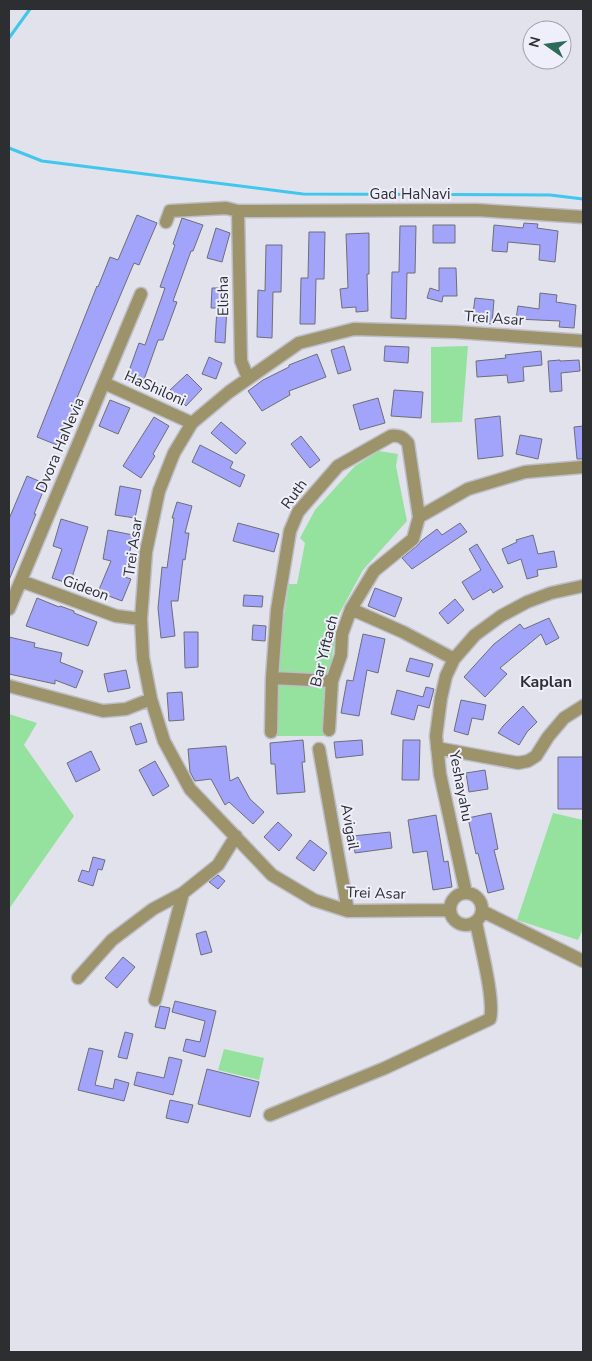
<svg xmlns="http://www.w3.org/2000/svg" width="592" height="1361" viewBox="0 0 592 1361" font-family="'Nunito Sans',sans-serif">
	<rect width="100%" height="100%" fill="#e1e2ec"/>
	<path fill="#95e29f" d="M468 346 462 422 431 423V347Z
		M379 451 398 454 396 466 407 521 363 570 339 614 329 676 326 736H274L277 658 289 584H297L305 543 300 538 315 510 355 466Z
		M9 714 37 723 24 745 74 816 9 909Z
		M553 813 583 820V929L578 940 517 920Z
		M224 1049 264 1058 259 1080 218 1070Z"/>
	<g fill="none" stroke-linecap="round" stroke-linejoin="round">
		<path stroke="#41c6ee" stroke-width="3" d="M9 38 30 9
			M9 148 42 161 303 194 550 195 583 199"/>
	</g>
	<path fill="#a2a4fc" stroke="#6d6e77" d="M137 215 157 223 139 265 134 263 57 445 37 437 97 286 98 287 110 257 118 260Z
		M182 218 203 225 193 251H191L173 301 177 302 163 340H158L142 385 126 379 139 343 145 345 165 288 160 287 175 245 173 244Z
		M524 223 538 224 537 228 558 231 555 262 539 260 540 245 508 242 507 252 492 251 494 225 523 228Z
		M433 225H455V243H433Z
		M400 226H416L415 273H407L406 319 391 318 392 272H399Z
		M216 228 230 233 222 262 207 258Z
		M309 232H325L324 279H316L315 324H300L301 278H308Z
		M369 233V274H367L368 311 356 312V307L342 308 340 289 348 288 346 234Z
		M266 245H282L281 292H273L272 338 257 337 258 290 265 291Z
		M439 268H456L457 296H443L442 302 427 298 430 288 439 291Z
		M212 288H228L225 343 215 342 217 308H211Z
		M540 293 557 295 556 302 576 305 574 328 559 327 560 321 516 319 518 306 539 309Z
		M475 298 494 300 492 324 472 322Z
		M344 346 351 370 338 374 331 350Z
		M385 346 409 347 408 363 384 361Z
		M541 351 542 365 523 367 524 381 508 383 507 375 477 377 476 361 506 358 505 355Z
		M317 354 326 377 289 391 290 395 262 411 248 391 263 380 289 367V365Z
		M209 357 222 363 216 379 202 374Z
		M560 360V361L579 360 580 371 561 373 562 391 550 392 548 361Z
		M187 374 202 389 186 406 170 390Z
		M394 390 423 392 421 418 391 416Z
		M378 398 385 423 360 430 353 405Z
		M110 400 130 408 118 434 99 426Z
		M500 416 503 456 478 459 475 419Z
		M154 417 169 426 153 454 155 456 141 478 123 466Z
		M221 422 246 443 236 454 211 433Z
		M583 426V459H577L574 427Z
		M520 435 542 439 538 459 516 454Z
		M301 436 320 460 310 468 291 444Z
		M200 445 233 462 230 468 245 475 240 487 192 462Z
		M27 476 46 484 34 514H36L9 580V519Z
		M120 486 141 490 135 518 115 515Z
		M177 502 192 506 185 533H189L185 560 183 559 178 601H171L175 636 161 638 158 608 162 567 167 568 174 518H172Z
		M61 519 88 527 70 584 52 578 62 549 53 546Z
		M238 523 279 534 274 552 233 541Z
		M460 523 467 532 412 569 402 558 418 545 421 541 437 529 442 535Z
		M108 530 133 535 125 577 131 579 122 601 98 592 111 561 103 559Z
		M533 535 538 554 554 551 557 567 537 570 538 576 527 579 521 559 508 564 502 549 517 542 516 540Z
		M477 544 503 587 493 593 491 589 473 600 462 582 481 570 469 549Z
		M375 588 402 598 395 617 368 606Z
		M244 595 263 596 262 607 243 606Z
		M37 598 59 607 60 606 74 611V613L97 622 88 646 26 626Z
		M455 599 464 610 448 624 439 613Z
		M549 618 559 638 546 645 541 634 500 668 507 674 485 697 464 677 494 644 520 624 524 629Z
		M253 625 266 626 265 641 252 640Z
		M184 632H198V667L185 668Z
		M363 634 385 639 378 673 367 670 359 716 341 713 347 680 353 681Z
		M9 637 35 643 34 647 62 653 60 662 83 671 76 688 55 680V684L9 674Z
		M410 658 433 664 429 677 406 671Z
		M126 670 130 688 108 692 104 674Z
		M426 687 434 689 429 708 418 705 414 720 391 714 397 690 423 697Z
		M182 692 184 720 169 721 167 693Z
		M461 700 486 705 483 720 472 718 468 735 454 731Z
		M523 706 537 722 527 732 519 745 498 733 503 726Z
		M141 723 147 742 136 745 130 727Z
		M303 740 305 762H302L305 792 277 794 275 764H271L270 743Z
		M362 740 363 755 336 758 334 742Z
		M403 740H420L419 780H402Z
		M226 746 230 781 238 777 250 799 264 812 253 824 229 802 225 805 211 779 195 781 190 772 188 749Z
		M91 751 100 770 76 782 67 763Z
		M558 757H583V809H558Z
		M155 761 169 786 153 796 139 770Z
		M485 770 488 789 469 792 466 773Z
		M491 813 498 849 494 850 504 889 488 893 478 853 476 854 468 818Z
		M436 815 444 862 448 861 452 887 433 890 427 851 413 853 408 820Z
		M278 822 292 835 279 851 264 837Z
		M390 832 392 848 355 853 353 836Z
		M310 840 327 853 314 871 296 858Z
		M93 857 105 860 102 870 98 869 93 886 78 881 82 870 89 872Z
		M218 875 225 881 218 889 209 882Z
		M206 931 212 952 201 955 196 934Z
		M123 957 135 967 117 988 105 978Z
		M175 1001 216 1011 205 1057 183 1051 186 1039 200 1042 205 1021 172 1012Z
		M160 1006 170 1008 165 1029 155 1027Z
		M125 1032 133 1034 127 1059 118 1057Z
		M89 1048 103 1051 95 1085 113 1089 115 1079 129 1083 124 1101 78 1090Z
		M169 1057 182 1060 173 1095 134 1085 137 1072 164 1078Z
		M207 1069 259 1082 250 1117 198 1104Z
		M170 1100 193 1105 188 1123 166 1118Z"/>
	<g fill="none" stroke-linecap="round" stroke-linejoin="round">
		<g stroke="#bdbec7" stroke-width="15">
			<path id="minor" d="M238 211 241 361 248 378
				M166 222 170 211 226 208 238 211 477 210 583 217
				M104 383 192 423
				M419 517 468 489 525 472 583 467
				M21 581 116 616 141 619
				M9 609 141 294
				M351 609 403 632 454 659
				M272 678 332 681
				M9 686 103 711 126 709 151 699
				M271 732 272 678 277 610 290 531 298 512 338 466 391 436C399 435 403 437 408 443L419 517 413 539 374 571 351 609 342 634 341 655 332 681 329 730
				M437 748 518 763 528 761 536 756 548 737 564 718 583 706
				M319 749 348 911
				M466 893 440 774 436 736 441 698 446 676 454 659 475 635 501 616 527 602 551 593 583 586
				M450 909a16 16 0 1 1 32 0a16 16 0 1 1-32 0Z
				M450 910 348 911 314 900 272 875 190 789 164 741 151 699 143 658 141 619 146 552 159 491 174 453 192 423 229 392 299 343 354 329 456 332 583 341
				M482 911 583 961
				M78 978 112 940 153 909 183 893 218 865 236 836
				M155 1000 183 893
				M270 1115 385 1068 490 1019C495 1000 480 944 476 922"/>
		</g>
		<use href="#minor" stroke="#9c936b" stroke-width="12"/>
	</g>
	<g text-anchor="middle" dominant-baseline="central" stroke-width="4" stroke-linejoin="round" paint-order="stroke">
		<g font-size="15" fill="#2d2e32" stroke="#eeeffa">
			<text x="410" y="194">Gad HaNavi</text>
			<text transform="translate(223 296) rotate(-91)">Elisha</text>
			<text transform="translate(494 318) rotate(4)">Trei Asar</text>
			<text transform="translate(155 388) rotate(24)">HaShiloni</text>
			<text transform="translate(60 445) rotate(-67)">Dvora HaNevia</text>
			<text transform="translate(294 494) rotate(-54)">Ruth</text>
			<text transform="translate(133 547) rotate(-82)">Trei Asar</text>
			<text transform="translate(86 588) rotate(20)">Gideon</text>
			<text transform="translate(324 651) rotate(-76)">Bar Yiftach</text>
			<text transform="translate(461 786) rotate(79)">Yeshayahu</text>
			<text transform="translate(350 827) rotate(80)">Avigail</text>
			<text transform="translate(376 893) rotate(2)">Trei Asar</text>
		</g>
		<g font-size="16" font-weight="bold" fill="#2d2e32" stroke="#eeeffa">
			<text x="546" y="682">Kaplan</text>
		</g>
	</g>
	<rect width="592" height="1361" fill="none" stroke="#2d2e32" stroke-width="20"/>
	<g transform="translate(547 45) rotate(284)"><circle r="24" fill="#eeeffa" stroke="#a1a2aa"/>
	<path d="M0-4L9 19L0 12L-9 19Z" fill="#2b6b5a"/>
	<text y="-8" font-size="14" font-weight="bold" text-anchor="middle" fill="#2d2e32">N</text>
	</g>
</svg>
